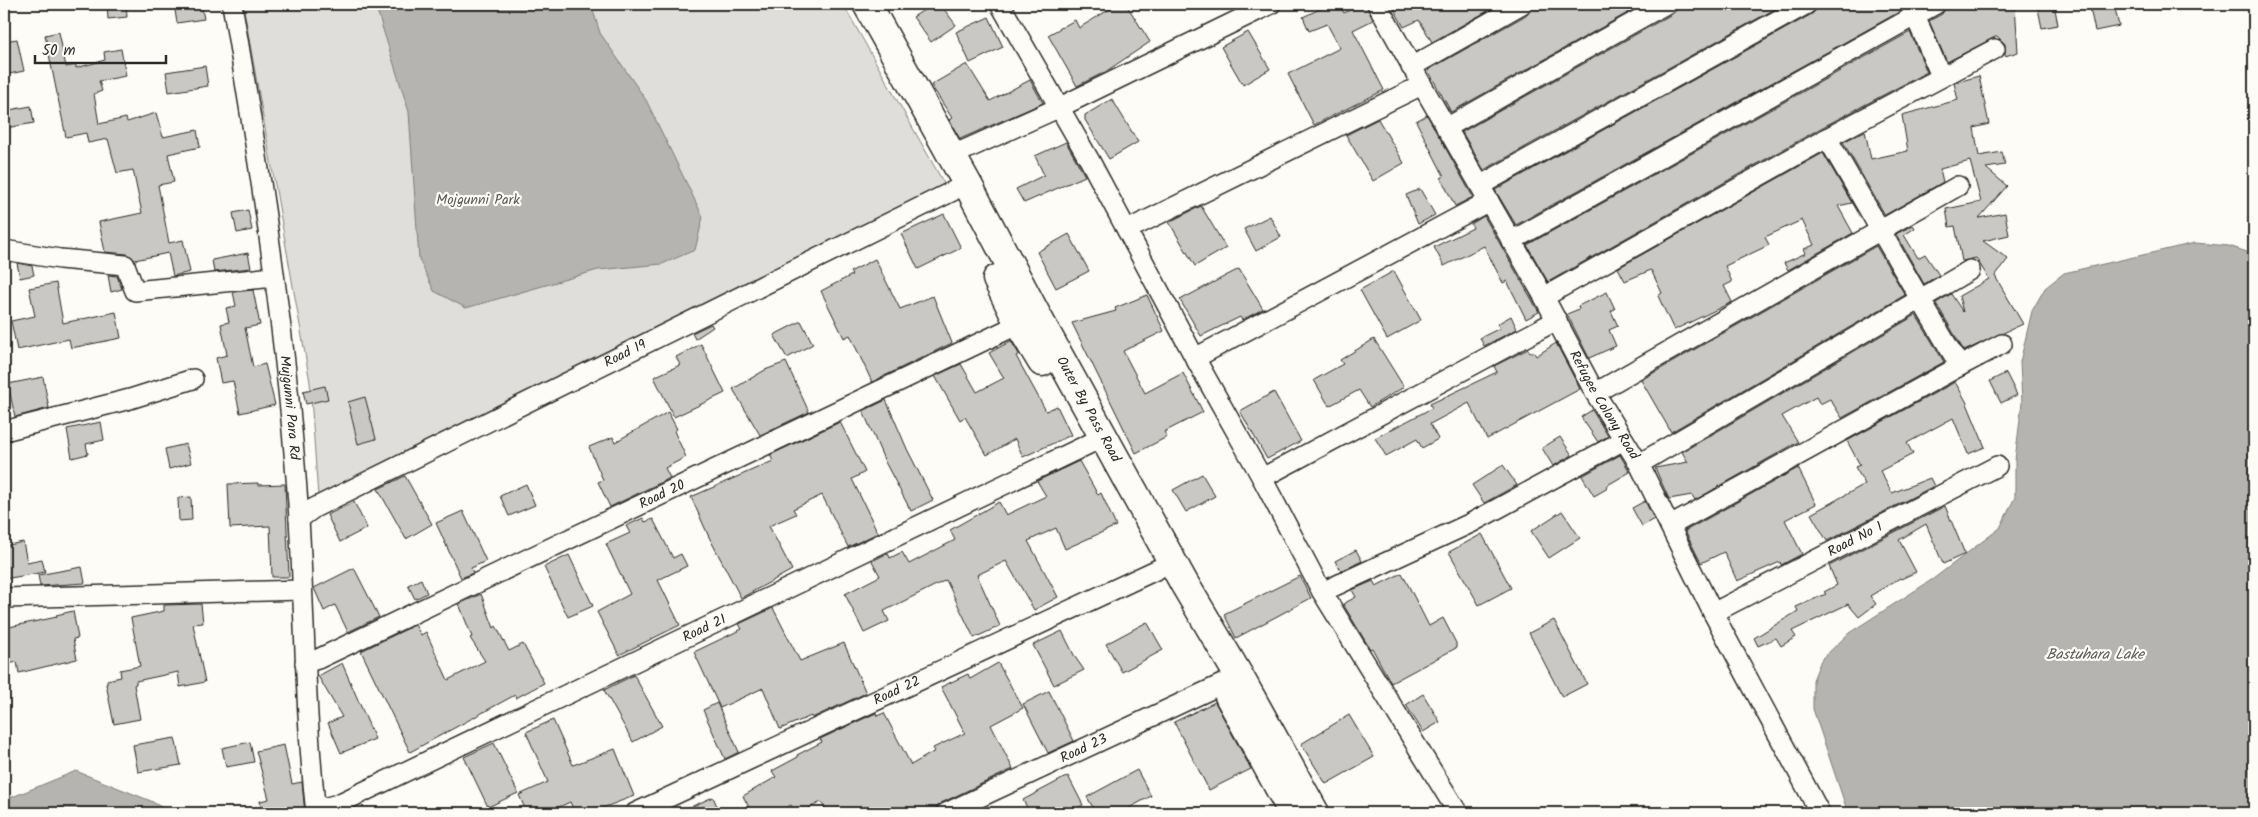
<svg xmlns="http://www.w3.org/2000/svg" width="2258" height="817" viewBox="0 0 2258 817" font-family="Kalam,sans-serif">
	<rect width="100%" height="100%" fill="#fdfcf7"/>
	<filter id="ink" filterUnits="userSpaceOnUse"><feTurbulence type="fractalNoise" baseFrequency=".02" numOctaves="2"/><feDisplacementMap in="SourceGraphic" scale="10" xChannelSelector="R" yChannelSelector="G"/><feConvolveMatrix kernelMatrix="1 2 1 2 8 2 1 2 1" color-interpolation-filters="sRGB"/></filter>
	<g filter="url(#ink)">
		<path fill="#dfdeda" stroke="#858482" d="M243 4H843L946 187 318 497 310 382Z"/>
		<path fill="#b5b4b1" stroke="#7e7d7b" d="M375 4H591L600 33 646 100 703 217 695 250 662 264 598 270 466 308 434 291 419 259 409 112Z
			M2195 243 2229 246 2247 252 2254 263V813H1848L1813 709V680L1821 660 1849 633 1933 579 2000 528 2015 497V460L2022 403 2020 362 2032 311 2045 288 2064 273Z
			M76 771 151 801 171 813H4L5 800Z"/>
		<path fill="#c9c8c4" stroke="#2b2b2b" d="M107 4H126L127 17 108 19Z
			M174 4H201L204 19 177 23Z
			M933 4H940L956 25 931 42 913 17Z
			M1118 4H1126L1150 42 1105 72 1077 86 1048 35 1075 20 1079 28Z
			M1330 4H1339L1344 13 1361 4H1366L1373 20 1353 30 1384 90 1314 125 1288 74 1340 48 1327 24 1309 31 1303 17Z
			M1391 4H1500L1432 42 1419 20 1404 27Z
			M1533 4H1627L1631 11 1451 112 1428 70 1528 14Z
			M1684 4H1784L1484 170 1462 132 1672 14Z
			M1818 4H1899L1901 11 1516 225 1495 190 1812 14 1817 9Z
			M1947 4H2015L2018 52 2005 56V44L1997 36 1947 62 1929 21 1942 14Z
			M2037 4H2054L2058 25 2042 28Z
			M2089 4H2114L2119 26 2095 31Z
			M989 17 1003 47 970 63 956 32Z
			M59 32 66 67 76 65V68L105 60 104 52 121 49 126 76 99 81 102 91 94 94 99 124 126 118 127 122 156 113 163 137 197 130 200 147 168 154 174 182 158 185 169 243 183 240 190 272 173 276 168 253 135 260 127 254 105 252 99 222 142 213 133 170 117 173 108 139 88 143 86 133 66 137 45 35Z
			M1248 32 1270 69 1243 85 1221 47Z
			M1910 32 1927 72 1821 128 1548 282 1527 245Z
			M17 39 24 71 4 75V41Z
			M967 64 990 101 1030 80 1043 103 960 139 949 120 952 118 931 85Z
			M205 66 208 86 169 92 166 72Z
			M1979 76 1989 124 1974 128 1979 156 2002 152 2005 165 1986 168 2007 186 1979 218 2005 213 2009 235 1983 241 2008 259 1995 276 2023 324 1964 351 1936 303 1951 294 1963 312 1959 296 1989 279 1976 258 1962 261 1955 226 1949 227 1946 209 1981 202 1970 161 1940 169 1943 182 1885 215 1843 142 1865 131 1871 159 1908 151 1902 115 1958 100 1954 83Z
			M1112 99 1138 142 1109 159 1085 120V115Z
			M31 106 34 123 6 128 4 111Z
			M1427 115 1473 197 1455 206 1441 178 1444 176 1416 121Z
			M1378 119 1404 163 1373 181 1346 135Z
			M1066 142 1085 176 1024 203 1016 189 1044 175 1035 156Z
			M1823 153 1852 203 1838 206 1853 233 1788 270 1784 263 1806 253 1804 249 1814 245 1802 220 1765 237 1769 245 1725 266 1732 282 1724 286 1732 302 1674 330 1658 296 1662 293 1651 270 1625 281 1618 268Z
			M1420 189 1435 215 1418 224 1406 195Z
			M1201 206 1226 248 1195 266 1169 222Z
			M248 210 252 230 237 233 233 213Z
			M944 214 961 248 918 269 901 234Z
			M1270 216 1281 237 1256 251 1244 229Z
			M1484 216 1539 312 1526 319 1507 281 1503 283 1484 246 1444 266 1434 247 1473 228 1471 224Z
			M1913 225 1915 228 1904 235 1918 258 1925 254 1939 275 1924 284 1896 234Z
			M1069 234 1089 271 1056 288 1037 252Z
			M1876 246 1905 295 1671 432 1641 380Z
			M248 253 251 268 214 272 212 260Z
			M875 259 900 309 933 296 952 343 872 382 850 335 844 338 821 291 852 275 850 272Z
			M17 263 32 266 34 275 20 278Z
			M1239 269 1263 309 1242 320 1240 317 1201 336 1180 300Z
			M1394 271 1421 320 1387 339 1360 290Z
			M108 275 117 276 122 289 111 292Z
			M56 283 63 323 116 312 121 338 71 348 69 339 17 350 11 321 35 316 29 288Z
			M253 290 260 325 245 328 253 367 265 364 275 405 240 413 233 381 221 383 216 358 227 355 221 324 229 322 226 308 236 306 233 292Z
			M1607 292 1615 309 1611 311 1618 326 1609 330 1616 346 1589 358 1567 314 1579 309 1578 306Z
			M1147 295 1164 331 1123 351 1145 393 1183 373 1203 412 1164 432 1167 437 1136 453 1072 323 1116 311 1115 308Z
			M1916 315 1944 362 1842 418 1830 399 1820 404 1816 397 1782 416 1798 442 1695 500 1692 495 1669 499 1655 468 1688 462 1682 452Z
			M1511 316 1517 329 1484 346 1480 338 1500 328 1497 324Z
			M801 321 813 344 787 358 774 335Z
			M711 324 713 327 695 339 692 333Z
			M1374 339 1404 387 1370 407 1359 390 1329 406 1314 380 1343 364 1340 360Z
			M1011 341 1019 354 1016 356 1046 411 1057 406 1071 435 1023 457 1015 439 987 455 965 417 960 420 935 376 961 364 977 392 1004 378 989 353Z
			M1556 343 1580 389 1487 439 1469 403 1430 424 1438 439 1422 448 1417 439 1386 456 1375 438 1432 408 1430 404 1497 372 1494 366 1528 349 1530 353 1533 351 1536 356Z
			M701 344 725 393 674 417 654 377 680 365 676 357Z
			M786 362 809 412 760 435 733 389 765 370Z
			M2006 373 2017 395 2001 403 1990 381Z
			M43 377 49 408 15 417 8 384Z
			M1955 382 1966 401 1985 447 1968 454 1953 418 1907 443 1913 454 1880 471 1892 493 1930 478 1934 486 1827 541 1811 514 1865 484 1855 467 1860 465 1847 441Z
			M325 386 328 399 306 404 303 391Z
			M1274 392 1301 441 1267 459 1240 411Z
			M365 397 376 439 358 444 348 402Z
			M886 400 907 449 933 500 911 511 885 462 863 411Z
			M1592 410 1608 436 1598 442 1581 417Z
			M668 412 677 429 674 431 686 457 665 468 670 478 610 507 598 482 603 480 589 447 613 437 615 442Z
			M101 422 104 440 86 444 88 454 72 458 67 429Z
			M840 422 865 472 852 479 878 533 848 547 822 495 793 509 796 514 769 526 792 570 741 598 709 537 691 497 773 461 770 455Z
			M1560 437 1572 455 1553 466 1542 448Z
			M186 444 191 463 169 469 165 449Z
			M1620 455 1630 472 1606 486 1608 488 1594 496 1582 476Z
			M1079 461 1098 495 1101 493 1116 526 1065 549 1056 528 1028 541 1058 597 1034 610 1006 561 977 575 1000 626 974 638 946 580 884 611 889 621 864 633 845 594 880 576 872 561 888 553 890 558 902 552 909 564 955 540 950 530 999 502 1006 515 1046 496 1037 481Z
			M1503 465 1517 485 1484 503 1472 485Z
			M1798 468 1816 504 1785 520 1802 554 1781 565 1780 562 1737 581 1724 552 1701 563 1685 531Z
			M1202 474 1215 496 1186 512 1173 490Z
			M405 476 432 524 406 539 378 489Z
			M258 483V485L285 484 289 577H272L270 526 230 528 228 484Z
			M526 484 535 505 509 516 500 496Z
			M191 497 192 520 179 521 178 498Z
			M1645 501 1654 519 1642 526 1632 508Z
			M354 502 367 528 340 542 327 515Z
			M1945 506 1965 554 1943 564 1926 524 1899 540 1916 572 1901 579 1900 578 1870 596 1876 604 1859 617 1848 604 1792 631 1796 637 1781 646 1776 638 1758 646 1754 638 1798 611 1796 607 1826 594 1824 592 1837 585 1829 566Z
			M463 511 486 561 471 568 473 573 461 578 436 523Z
			M1562 511 1580 538 1549 558 1531 531Z
			M643 518 645 522 653 519 673 558 681 554 687 566 658 580 680 625 619 655 597 612 630 594 606 544 630 533 626 526Z
			M1482 534 1511 588 1479 605 1449 552Z
			M23 542 27 562 42 559 45 572 4 579V546Z
			M1356 550 1362 561 1341 571 1335 561Z
			M569 555 593 606 568 617 544 567Z
			M82 567 85 583 40 586 38 575Z
			M354 568 379 617 348 632 335 605 324 611 314 588Z
			M1402 573 1429 626 1443 618 1456 643V648L1391 683 1372 648 1370 649 1343 604 1356 597 1352 590 1373 581 1376 586Z
			M1300 576 1311 598 1236 638 1224 614Z
			M421 579 427 593 415 599 408 585Z
			M481 594 494 628 496 626 509 651 523 644 544 683 516 698 515 695 410 752 361 651 415 625 421 635 426 632 448 680 485 661 470 638 472 637 459 604Z
			M201 604 203 623 193 624 205 682 180 687 178 672 136 681V684L134 685 140 719 114 724 106 684H107V680L121 677 120 670 140 666 131 618 164 611V605Z
			M773 608 800 661 844 643 866 693 812 718 811 716 780 729 763 688 720 708 694 652 742 629 739 624Z
			M73 611 78 638 73 639 77 659 19 673 17 662 4 665V628L57 617 56 615Z
			M1554 620 1587 684 1562 697 1529 633Z
			M1147 622 1163 650 1122 672 1106 644Z
			M1062 631 1075 657 1084 670 1054 685 1033 645Z
			M342 663 375 739 341 753 328 723 342 717 318 676Z
			M998 663 1023 708 991 725 1013 769 941 803 936 809 927 813H828L821 802 800 813H795L791 805 776 813H752L743 796 776 777 772 771 798 757 797 755 822 742 820 739 876 713 877 716 884 713 911 765 935 751 933 748 965 733 941 687 968 674 970 679Z
			M634 675 662 726 633 742 604 690Z
			M1049 691 1074 741 1048 753 1023 704Z
			M1423 694 1440 722 1423 732 1406 705Z
			M1215 702 1251 769 1209 790 1174 722Z
			M717 703 739 752 725 759 703 710Z
			M1349 715 1374 757 1326 784 1301 744Z
			M553 720 573 765 615 749 634 796 600 809 602 813H575L570 802 546 813H527L519 795 548 782 526 732Z
			M175 738 181 765 138 772 133 745Z
			M250 742 254 762 226 767 222 748Z
			M494 743 518 793 488 807 464 757Z
			M284 745 292 784 302 782 305 813H297L296 808 262 813 260 801 269 799 256 751Z
			M1137 770 1151 796 1120 813H1096L1087 797Z
			M1068 776 1083 805 1068 813H1030L1023 800Z
			M713 797 720 813H677Z"/>
		<g fill="none" stroke-linecap="round" stroke-linejoin="round">
			<g stroke="#2b2b2b" stroke-width="22">
				<g id="minor">
					<path id="s1" d="M232 4C261 174 288 346 299 519 305 617 305 716 316 813"/>
					<path d="M1000 4 1090 161 1195 358 1262 478 1322 592 1458 813"/>
					<path id="s2" d="M1377 4 1422 85 1544 297 1595 393 1639 464 1713 613 1820 813"/>
					<path d="M1910 4 1941 76"/>
					<path d="M1411 67 1522 4"/>
					<path d="M1446 128 1666 4"/>
					<path d="M1827 138C1872 214 1914 291 1960 366"/>
					<path d="M951 156 1058 108 1271 4"/>
					<path d="M1481 185 1807 4"/>
					<path d="M1127 230 1422 85"/>
					<path d="M1511 241 1936 4"/>
					<path d="M4 250 60 259 125 265 135 291 274 277"/>
					<path d="M1544 297 1827 138 1995 49"/>
					<path d="M1195 358 1489 201"/>
					<path d="M1595 393 1958 186"/>
					<path d="M4 431 130 399 193 379"/>
					<path d="M1639 464 1970 270"/>
					<path d="M1262 478 1557 320"/>
					<path id="s3" d="M299 519 314 508 953 191"/>
					<path d="M1670 526 1960 366 2002 344"/>
					<path d="M1322 592 1471 523 1624 440"/>
					<path d="M4 598 302 590"/>
					<path id="s4" d="M1713 613 1997 466"/>
					<path id="s5" d="M305 663 318 659 1019 324"/>
					<path id="s6" d="M316 810 338 804 1091 443"/>
					<path id="s7" d="M635 813 1158 569"/>
					<path id="s8" d="M946 813 1222 684"/>
				</g>
			</g>
			<g stroke="#2b2b2b" stroke-width="31">
				<g id="primary">
					<path id="s9" d="M867 4 968 185 1037 316 1184 583 1239 676 1315 813"/>
					<path d="M997 279 1019 324 1042 362"/>
					<path d="M1229 696 1293 813"/>
				</g>
			</g>
			<use href="#minor" stroke="#fdfcf7" stroke-width="19"/>
			<use href="#primary" stroke="#fdfcf7" stroke-width="28"/>
		</g>
	</g>
	<g text-anchor="middle" dominant-baseline="central" stroke-width="4.5" stroke-linejoin="round" paint-order="stroke">
		<g font-size="14" fill="#585857" stroke="#fdfcf7">
			<text x="478" y="200">Mojgunni Park</text>
		</g>
		<g font-size="14" fill="#2b2b2b" stroke="#fdfcf7">
			<text stroke="none"><textPath href="#s3" startOffset="366">Road 19</textPath></text>
			<text stroke="none"><textPath href="#s2" startOffset="461">Refugee Colony Road</textPath></text>
			<text stroke="none"><textPath href="#s1" startOffset="408">Mujgunni Para Rd</textPath></text>
			<text stroke="none"><textPath href="#s9" startOffset="462">Outer By Pass Road</textPath></text>
			<text stroke="none"><textPath href="#s5" startOffset="395">Road 20</textPath></text>
			<text stroke="none"><textPath href="#s4" startOffset="160">Road No 1</textPath></text>
			<text stroke="none"><textPath href="#s6" startOffset="429">Road 21</textPath></text>
			<text stroke="none"><textPath href="#s7" startOffset="289">Road 22</textPath></text>
			<text stroke="none"><textPath href="#s8" startOffset="152">Road 23</textPath></text>
		</g>
		<g font-size="15" font-style="italic" fill="#5b5b5a" stroke="#fdfcf7">
			<text x="2095" y="655">Bastuhara Lake</text>
		</g>
	</g>
	<rect width="2258" height="817" fill="none" stroke="#fdfcf7" stroke-width="20"/>
	<rect x="10" y="10" width="2238" height="797" fill="none" stroke="#2b2b2b" stroke-width="2" filter="url(#ink)"/>
	<path d="M35 55v8h131v-8" fill="none" stroke="#2b2b2b" stroke-width="2.5"/>
	<text x="42" y="55" font-size="15" fill="#2b2b2b" stroke="#fdfcf7" stroke-width="4" paint-order="stroke">50 m</text>
</svg>
